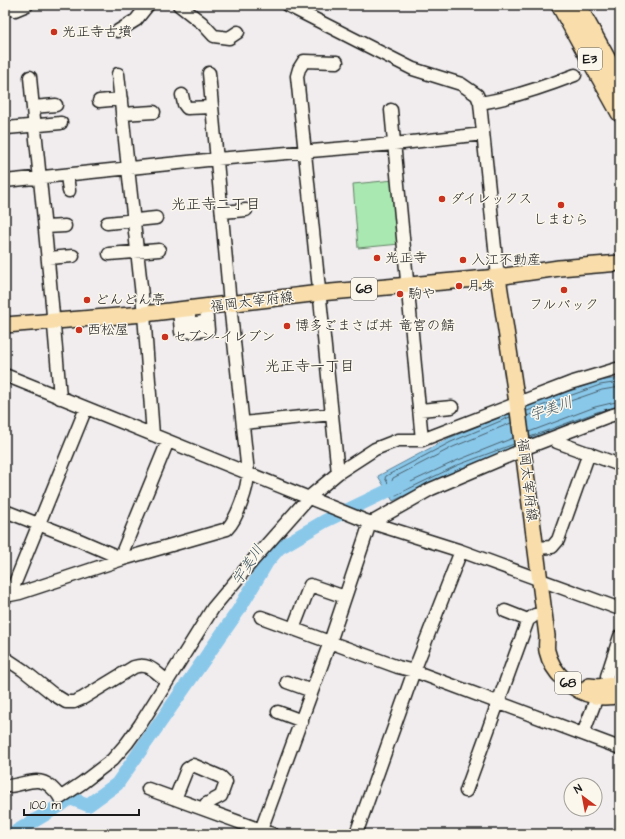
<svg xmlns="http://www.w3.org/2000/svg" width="625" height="839" viewBox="0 0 625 839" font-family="'Architects Daughter','Klee One',sans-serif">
	<rect width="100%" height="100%" fill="#f1edef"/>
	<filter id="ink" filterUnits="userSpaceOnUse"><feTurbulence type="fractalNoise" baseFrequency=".025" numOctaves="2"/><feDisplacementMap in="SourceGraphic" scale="8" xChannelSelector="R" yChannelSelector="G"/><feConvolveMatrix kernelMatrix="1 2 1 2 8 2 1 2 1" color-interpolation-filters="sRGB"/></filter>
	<g filter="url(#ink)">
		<path fill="#a9e8b0" stroke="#628266" d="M394 180 400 244 358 248 353 184Z"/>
		<path fill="#8ac8ea" stroke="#5e8398" d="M620 378V410L545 436 460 469 393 501 378 476 449 438 529 405 599 381Z"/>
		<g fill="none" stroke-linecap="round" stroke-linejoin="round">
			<path stroke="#48616e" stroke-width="1" d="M527 411 600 385 620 382
				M527 416 602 390 620 387
				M510 417 451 442 386 476 385 478 394 494 396 495 458 465 514 444
				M511 423 453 447 393 478 392 481 396 488H398L456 461 513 438
				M529 432 595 407 620 401
				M530 437 597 412 620 406"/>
			<path stroke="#8ac8ea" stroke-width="14" d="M12 834 61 805 70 798 88 805 117 784 238 611 267 562 279 548 325 521 404 483"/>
			<g stroke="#1c1c1c" stroke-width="15">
				<path id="minor" d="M179 5 202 23 214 36 229 38 238 32
					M287 5 413 69 461 84 477 95 480 103 498 277
					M5 8 15 10 27 5
					M118 31 136 20 148 5
					M337 62 304 61 299 69 297 76 338 473
					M118 74 128 168 144 314 153 435
					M30 77C40 184 52 291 60 398
					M182 95 184 104 187 108 212 107
					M99 101 121 99
					M480 103C513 98 544 87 575 75
					M33 107 56 105
					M391 110 422 440
					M122 114 154 112
					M7 128 61 123
					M67 175 69 191
					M5 181 217 159 394 144 483 134
					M222 212 246 210
					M107 223 156 218
					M45 227 65 226
					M109 254 159 250
					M48 258 73 256
					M189 309V324L203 322
					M179 310 181 332 208 330 206 307
					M5 375 366 521 461 551 620 609
					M420 410 452 407
					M243 423 332 414
					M557 442 620 465
					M531 446 609 416 620 413
					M5 511 79 540 123 559
					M536 548 552 547 558 540 589 453
					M120 558 168 441
					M5 595H10L20 593 123 559 227 529C237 519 248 488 248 473L230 304 209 73
					M10 595 86 408
					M505 611 528 620
					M261 617 398 667 414 671 620 748
					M293 629 310 585 345 597
					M5 658 23 670 53 694 66 702H74L83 698 134 667C149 662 155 672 167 681
					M607 676 620 636
					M287 682 312 691
					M278 712 302 721
					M583 734 595 702
					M5 786C21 787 36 774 50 786 54 790 58 793 60 798L82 783 112 760 127 743 140 725 213 608 254 559 308 498 338 473 375 449 398 440H422L570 383 620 368
					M148 789 272 834
					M466 791 528 620 535 615 544 614
					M175 799 187 769 193 765 221 777 226 782 221 796 206 804 204 809
					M261 830 330 642 368 529 371 523 431 489 518 452
					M356 834 414 671 461 551"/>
			</g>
			<g stroke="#1c1c1c" stroke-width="18">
				<path id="major" d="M498 277 517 403 547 636C547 641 546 647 547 651 552 673 573 692 595 696 603 698 612 697 620 695
					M5 325 144 314 320 293 498 277 559 268 620 263
					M589 686 598 687 620 684"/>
			</g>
			<g stroke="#1c1c1c" stroke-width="20">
				<path id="highway" d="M560 5 620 113
					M577 5 620 83"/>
			</g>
			<use href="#minor" stroke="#fbf7ec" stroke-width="12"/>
			<use href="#major" stroke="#f9deab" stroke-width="15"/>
			<use href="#highway" stroke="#f9deab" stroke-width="17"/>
		</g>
	</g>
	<g fill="#c8321e" stroke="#fbf7ec" stroke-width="1.5">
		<circle cx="54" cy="32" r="4"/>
		<circle cx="442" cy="199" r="4"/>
		<circle cx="561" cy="205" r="4"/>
		<circle cx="377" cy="258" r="4"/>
		<circle cx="463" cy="260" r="4"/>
		<circle cx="459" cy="286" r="4"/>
		<circle cx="564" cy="290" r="4"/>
		<circle cx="400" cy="294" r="4"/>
		<circle cx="87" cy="300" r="4"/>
		<circle cx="287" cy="326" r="4"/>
		<circle cx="79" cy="330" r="4"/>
		<circle cx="165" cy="337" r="4"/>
	</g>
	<g text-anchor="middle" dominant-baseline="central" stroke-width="3" stroke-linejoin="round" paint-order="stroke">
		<g fill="#fbf7ec" stroke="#5f5e5a" stroke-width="1">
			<rect x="578" y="48" width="24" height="22" rx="3"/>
			<rect x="351" y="278" width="26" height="22" rx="3"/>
			<rect x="555" y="672" width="26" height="22" rx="3"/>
		</g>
		<g font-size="13" font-weight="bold" fill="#1c1c1c">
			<text x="590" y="59">E3</text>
			<text x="364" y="289">68</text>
			<text x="568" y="683">68</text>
		</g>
		<g font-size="14" fill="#1c1c1c" stroke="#fbf7ec" text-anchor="start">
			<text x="62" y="32">光正寺古墳</text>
			<text x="450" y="199">ダイレックス</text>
			<text x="561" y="220" text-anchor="middle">しまむら</text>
			<text x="385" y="258">光正寺</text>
			<text x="471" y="260">入江不動産</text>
			<text x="467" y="286">月歩</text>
			<text x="408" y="294">駒や</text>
			<text x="95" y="300">どんどん亭</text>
			<text x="564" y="305" text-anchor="middle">フルバック</text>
			<text x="295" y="326">博多ごまさば丼 竜宮の鯖</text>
			<text x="87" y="330">西松屋</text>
			<text x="173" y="337">セブン-イレブン</text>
		</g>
		<g font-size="14" fill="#1c1c1c" stroke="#fbf7ec">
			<text transform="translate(252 302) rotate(-7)">福岡太宰府線</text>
			<text transform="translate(527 480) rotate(83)">福岡太宰府線</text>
		</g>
		<g font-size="15" fill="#1c1c1c" stroke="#fbf7ec">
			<text x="216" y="204">光正寺二丁目</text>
			<text x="310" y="366">光正寺一丁目</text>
		</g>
		<g font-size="15" font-style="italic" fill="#425864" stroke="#fbf7ec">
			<text transform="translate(551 409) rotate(-19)">宇美川</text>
			<text transform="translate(248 565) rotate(-57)">宇美川</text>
		</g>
	</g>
	<rect width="625" height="839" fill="none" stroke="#fbf7ec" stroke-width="20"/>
	<rect x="10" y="10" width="605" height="819" fill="none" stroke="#1c1c1c" stroke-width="1.5" filter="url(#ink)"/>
	<g transform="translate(583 797) rotate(328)"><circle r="19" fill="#fbf7ec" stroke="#a29f99"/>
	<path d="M0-3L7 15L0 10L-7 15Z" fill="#c8321e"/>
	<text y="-6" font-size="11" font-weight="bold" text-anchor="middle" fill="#1c1c1c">N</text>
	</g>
	<path d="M24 809v6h115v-6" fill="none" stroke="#1c1c1c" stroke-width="2"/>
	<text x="30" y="809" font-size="12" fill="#1c1c1c" stroke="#fbf7ec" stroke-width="3" paint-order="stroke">100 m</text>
</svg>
